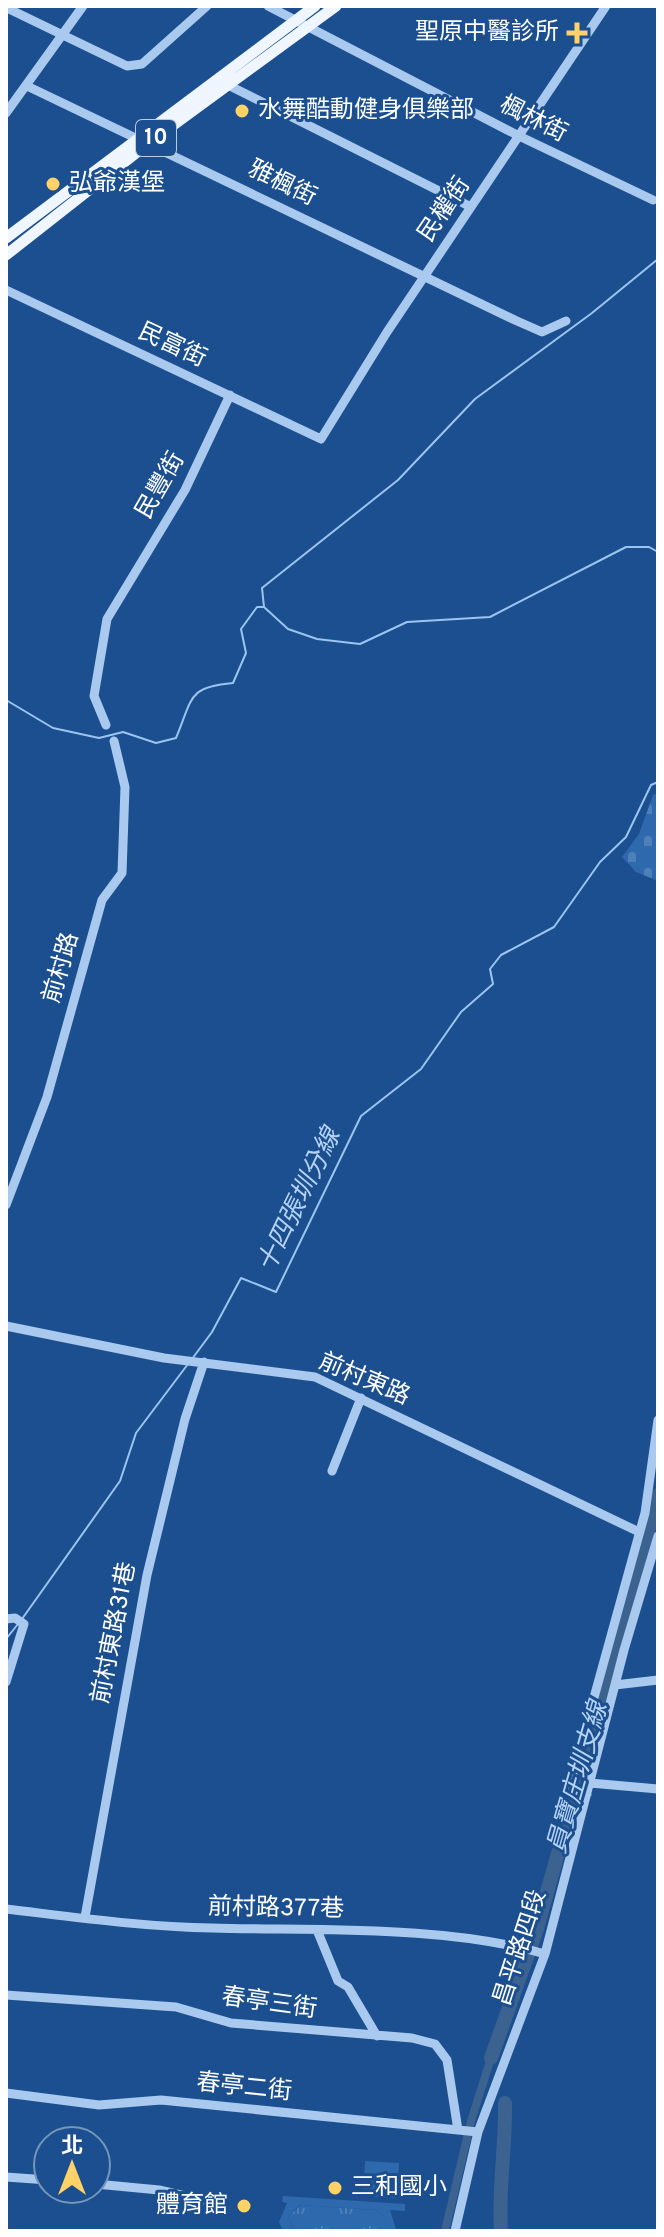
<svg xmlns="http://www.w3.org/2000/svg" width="664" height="2237" viewBox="0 0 664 2237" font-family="Overpass,'Noto Sans TC',sans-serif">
	<defs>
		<pattern id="grass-tufts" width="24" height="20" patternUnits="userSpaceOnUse" patternTransform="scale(2)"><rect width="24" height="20" fill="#2e69ad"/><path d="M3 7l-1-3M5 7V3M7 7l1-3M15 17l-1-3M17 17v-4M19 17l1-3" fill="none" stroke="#4d80b9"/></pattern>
		<pattern id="cemetery-stones" width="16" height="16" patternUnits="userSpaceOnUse" patternTransform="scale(2)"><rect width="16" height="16" fill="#2e69ad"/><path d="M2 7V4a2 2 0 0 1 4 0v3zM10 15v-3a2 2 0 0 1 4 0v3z" fill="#4d80b9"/></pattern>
	</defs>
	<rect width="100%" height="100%" fill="#1b4f8f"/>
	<path fill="url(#grass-tufts)" d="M301 2205 376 2210 387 2219V2231H294L288 2216Z"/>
	<path fill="url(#cemetery-stones)" d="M658 793V881L636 872 622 857 639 834 653 795Z"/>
	<path fill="#2e69ad" d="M365 2161 399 2163 398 2180 364 2178Z
		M363 2179 397 2182 396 2198 362 2196Z
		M283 2196 405 2204V2211L390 2210 396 2229 387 2231V2219L376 2210 300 2205 288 2216 294 2231H283L279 2222 287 2203 282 2202Z"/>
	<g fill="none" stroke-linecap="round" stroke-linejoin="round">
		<path stroke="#9cc4f0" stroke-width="2" d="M264 607 262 588 398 480 475 399 592 313 658 259
			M6 700 53 728 99 738 123 732 156 743 176 738C193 698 187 687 233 683L246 653 241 629 257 607H264L288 629 317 639 360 644 407 622 490 617 626 547H649L658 552
			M192 1359 212 1332 241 1278 276 1292 361 1116 421 1069 461 1012 493 984 490 969 501 955 554 927 600 862 626 837 651 785 658 782
			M22 1619 120 1481 136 1433 188 1364
			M6 1639 18 1624"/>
		<path stroke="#3c6290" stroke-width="8" d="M651 1519 658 1520
			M445 2231 471 2121 491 2058"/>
		<path stroke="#3c6290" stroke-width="14" d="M491 2058 536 1932 658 1495
			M501 2231C498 2188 506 2146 505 2103"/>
		<path stroke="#a9c9ee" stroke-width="9" d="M268 6 519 136 653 200
			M9 9 127 66 142 64 207 6
			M228 85 471 207
			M27 86 517 321 542 332 566 321
			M6 113 83 6
			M6 290 321 439 387 332 606 6
			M106 725 94 696 107 619 185 490 230 395
			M6 1205 47 1097 102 900 122 873 125 787 114 741
			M6 1326 164 1358 315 1377 637 1531
			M332 1471 361 1398
			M6 1619 15 1618 24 1624 6 1682
			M615 1685 658 1680
			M590 1783 658 1789
			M587 1794 569 1788 645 1513 658 1420
			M6 1909C74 1917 144 1927 212 1928 316 1931 446 1925 545 1954
			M85 1917 147 1575 185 1419 204 1362
			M317 1930 338 1981 348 1987 377 2036
			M6 1995 176 2007 231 2023 412 2038 435 2044 447 2060 458 2130
			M6 2093 99 2105 161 2100 478 2132
			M6 2177 48 2180
			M96 2184 159 2190 207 2201
			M455 2231 478 2132 545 1954 624 1650 658 1536"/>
		<path stroke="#f0f6ff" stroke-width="11" d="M6 238 315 6
			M6 255 150 142 336 6"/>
	</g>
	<g fill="#ffd166" stroke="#1b4f8f" stroke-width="3">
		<path d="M573 21h8v8h8v8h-8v8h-8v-8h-8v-8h8z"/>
		<circle cx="242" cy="111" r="8"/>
		<circle cx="53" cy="184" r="8"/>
		<circle cx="335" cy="2188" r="8"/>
		<circle cx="244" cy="2206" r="8"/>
	</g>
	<g text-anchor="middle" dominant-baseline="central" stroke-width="6" stroke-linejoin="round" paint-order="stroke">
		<rect fill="#1b4f8f" stroke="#bbcadd" stroke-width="2" x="136" y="120" width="40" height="36" rx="6"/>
		<g font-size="22" font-weight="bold" fill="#fff">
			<text x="156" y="138">10</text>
		</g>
		<g font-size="24" fill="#fff" stroke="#1b4f8f" text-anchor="start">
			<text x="559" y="33" text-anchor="end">聖原中醫診所</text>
			<text x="258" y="111">水舞酷動健身俱樂部</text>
			<text x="69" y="184">弘爺漢堡</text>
			<text x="351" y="2188">三和國小</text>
			<text x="228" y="2206" text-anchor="end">體育館</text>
		</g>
		<g font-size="24" fill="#fff" stroke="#1b4f8f">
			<text transform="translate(533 120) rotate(27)">楓林街</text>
			<text transform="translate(282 184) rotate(26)">雅楓街</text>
			<text transform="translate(445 210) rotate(-56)">民權街</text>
			<text transform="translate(172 346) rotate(25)">民富街</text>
			<text transform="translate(161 486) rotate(-60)">民豐街</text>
			<text transform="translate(62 968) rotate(-74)">前村路</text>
			<text transform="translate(364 1380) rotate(23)">前村東路</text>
			<text transform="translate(115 1633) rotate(-79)">前村東路31巷</text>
			<text transform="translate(276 1909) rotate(1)">前村路377巷</text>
			<text transform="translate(521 1948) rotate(-72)">昌平路四段</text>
			<text transform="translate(269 2004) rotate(8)">春亭三街</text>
			<text transform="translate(244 2088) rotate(6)">春亭二街</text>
		</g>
		<g font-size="26" font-style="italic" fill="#b5d3f5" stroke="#1b4f8f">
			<text transform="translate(300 1201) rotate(-64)">十四張圳分線</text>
			<text transform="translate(579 1778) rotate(-74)">員寶庄圳支線</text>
		</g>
	</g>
	<rect width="664" height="2237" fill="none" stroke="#ffffff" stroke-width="16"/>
	<g transform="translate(72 2165)"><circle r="38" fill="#1b4f8f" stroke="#7695bc" stroke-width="2"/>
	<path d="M0-6L14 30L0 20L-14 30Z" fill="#ffd166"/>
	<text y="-12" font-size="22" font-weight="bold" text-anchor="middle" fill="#ffffff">北</text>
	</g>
</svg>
